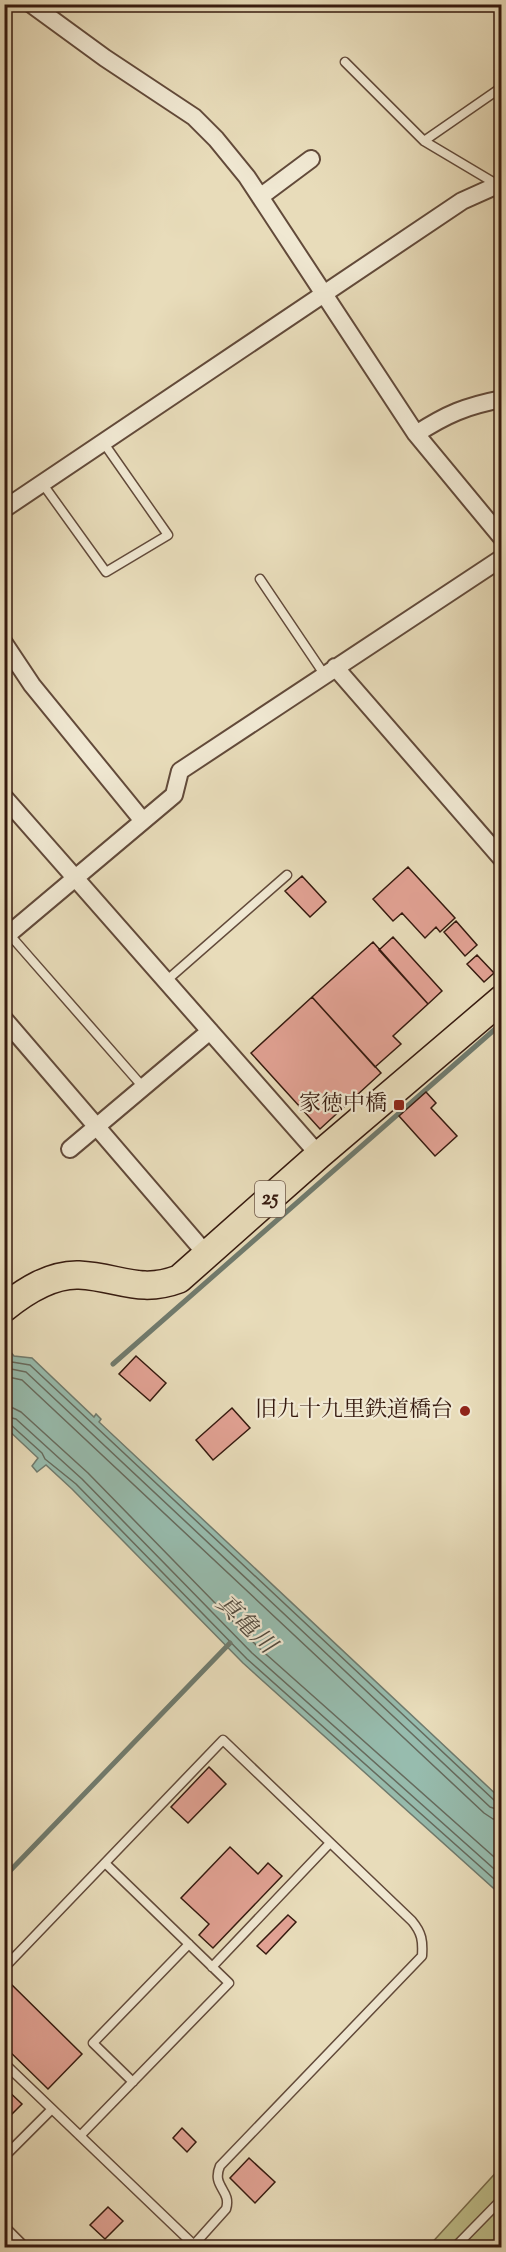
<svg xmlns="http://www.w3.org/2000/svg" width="506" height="2252" viewBox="0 0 506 2252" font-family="'Sorts Mill Goudy','Noto Serif JP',serif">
	<rect width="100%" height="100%" fill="#e8dcba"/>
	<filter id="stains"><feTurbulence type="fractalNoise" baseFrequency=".00333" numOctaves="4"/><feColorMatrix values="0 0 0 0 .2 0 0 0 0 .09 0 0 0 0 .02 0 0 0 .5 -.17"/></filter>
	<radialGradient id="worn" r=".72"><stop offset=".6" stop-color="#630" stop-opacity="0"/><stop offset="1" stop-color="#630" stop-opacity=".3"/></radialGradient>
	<path fill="#bebe8a" stroke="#7a6c4c" stroke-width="1.5" d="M501 2167V2247H428Z"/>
	<path fill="#97bcae" stroke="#707b6e" stroke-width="1.5" d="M4 1344 14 1356 32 1358 94 1417 96 1414 101 1419 99 1422 501 1799V1895L243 1663 72 1489 46 1465 37 1472 32 1466 38 1458 5 1427Z"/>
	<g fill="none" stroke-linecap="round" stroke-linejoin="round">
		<path stroke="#666b5e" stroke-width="1.5" d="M4 1354 12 1362 30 1365 495 1801 502 1803
			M4 1366 11 1369 26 1372 490 1807 502 1811
			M4 1376 22 1380 484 1813 493 1819 502 1820
			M4 1407 13 1408 21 1412 88 1473 258 1647 502 1864
			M4 1416 16 1419 82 1479 252 1653 502 1876
			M4 1423 11 1425 42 1453 45 1459 76 1484 247 1659 502 1886"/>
		<path stroke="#707b6e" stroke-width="5" d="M113 1364 502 1023
			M4 1877 230 1643"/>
	</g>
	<path fill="#e2a294" stroke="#361a0f" stroke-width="1.5" d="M408 867 455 918 440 932 436 927 425 938 402 913 393 921 373 899Z
		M302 876 326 902 310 917 285 891Z
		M456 921 477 945 465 956 444 932Z
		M393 937 442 991 428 1004 379 950Z
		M373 942 428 1004 393 1036 401 1044 375 1067 312 997Z
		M477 955 494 973 484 982 467 964Z
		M312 997 381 1073 320 1129 251 1053Z
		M426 1092 436 1103 431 1108 457 1136 435 1156 399 1116Z
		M136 1356 166 1383 150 1401 119 1374Z
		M232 1408 250 1428 213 1460 196 1440Z
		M209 1767 226 1784 188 1823 171 1807Z
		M230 1847 258 1874 268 1863 282 1876 213 1948 199 1935 209 1924 181 1898Z
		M288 1915 296 1922 266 1954 257 1946Z
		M10 1983 82 2054 48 2089 4 2046V1989Z
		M4 2087 22 2104 4 2122Z
		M182 2128 196 2142 187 2152 173 2138Z
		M249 2158 275 2182 255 2203 230 2178Z
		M108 2207 123 2221 105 2239 90 2225Z"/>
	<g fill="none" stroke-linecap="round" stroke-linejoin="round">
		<g stroke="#624a3a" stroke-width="11">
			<path id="lane" d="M345 62 424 141 498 185
				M424 141 502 87
				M42 483 106 572 168 535 103 442
				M260 579 324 674
				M9 934 143 1087
				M166 981 287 875
				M212 1967 330 1843
				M4 1968 223 1740 412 1921C422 1933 423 1941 422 1956L220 2166C211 2187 232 2190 226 2209L191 2248
				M4 2063 194 2245
				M133 2082 93 2043 189 1944
				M80 2136 229 1983 105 1863
				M4 2157 52 2109
				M4 2226 26 2248
				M454 2248 502 2199"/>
		</g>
		<g stroke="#624a3a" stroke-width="20">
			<path id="street" d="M31 4 105 58 194 117 216 139 247 177 416 434 502 538
				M260 197 311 159
				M416 434C447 414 466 406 502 399
				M4 509 462 201 502 183
				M4 643 32 685 143 821
				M335 667 502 859
				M4 797 319 1155
				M4 938 174 795 180 771 502 558
				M4 1019 207 1255
				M70 1149 210 1031"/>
		</g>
		<g stroke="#361a0f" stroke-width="30">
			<path id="primary" d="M4 1308C25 1291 51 1274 79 1275 119 1277 139 1294 179 1279L319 1155 502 999"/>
		</g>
		<use href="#lane" stroke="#f0e8d2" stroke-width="8"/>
		<use href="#street" stroke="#f0e8d2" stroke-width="16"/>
		<use href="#primary" stroke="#e8dcba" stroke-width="27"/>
	</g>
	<g fill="#8f2418" stroke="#f0e8d2" stroke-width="2">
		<rect x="393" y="1099" width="12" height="12" rx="3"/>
		<circle cx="465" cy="1411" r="6"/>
	</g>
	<g text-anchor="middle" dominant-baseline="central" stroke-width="4.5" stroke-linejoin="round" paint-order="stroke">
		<rect fill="#f0e8d2" stroke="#6e584a" stroke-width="1.5" x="255" y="1181" width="30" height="36" rx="4.5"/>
		<g font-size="21" font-weight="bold" fill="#361a0f">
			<text x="270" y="1199">25</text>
		</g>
		<g font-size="22" fill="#361a0f" stroke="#f0e8d2" text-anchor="end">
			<text x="387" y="1105">家徳中橋</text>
			<text x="453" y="1411">旧九十九里鉄道橋台</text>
		</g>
		<g font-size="24" font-style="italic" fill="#534b3f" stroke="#f0e8d2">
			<text transform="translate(245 1625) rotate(44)">真亀川</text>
		</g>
	</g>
	<rect width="506" height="2252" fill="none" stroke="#e8dcba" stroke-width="24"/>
	<rect x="6" y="6" width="494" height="2240" fill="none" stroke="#361a0f" stroke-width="3"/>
	<rect x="12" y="12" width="482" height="2228" fill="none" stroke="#361a0f" stroke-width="1.5"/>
	<rect width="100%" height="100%" filter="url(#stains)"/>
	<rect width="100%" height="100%" fill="url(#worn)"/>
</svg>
